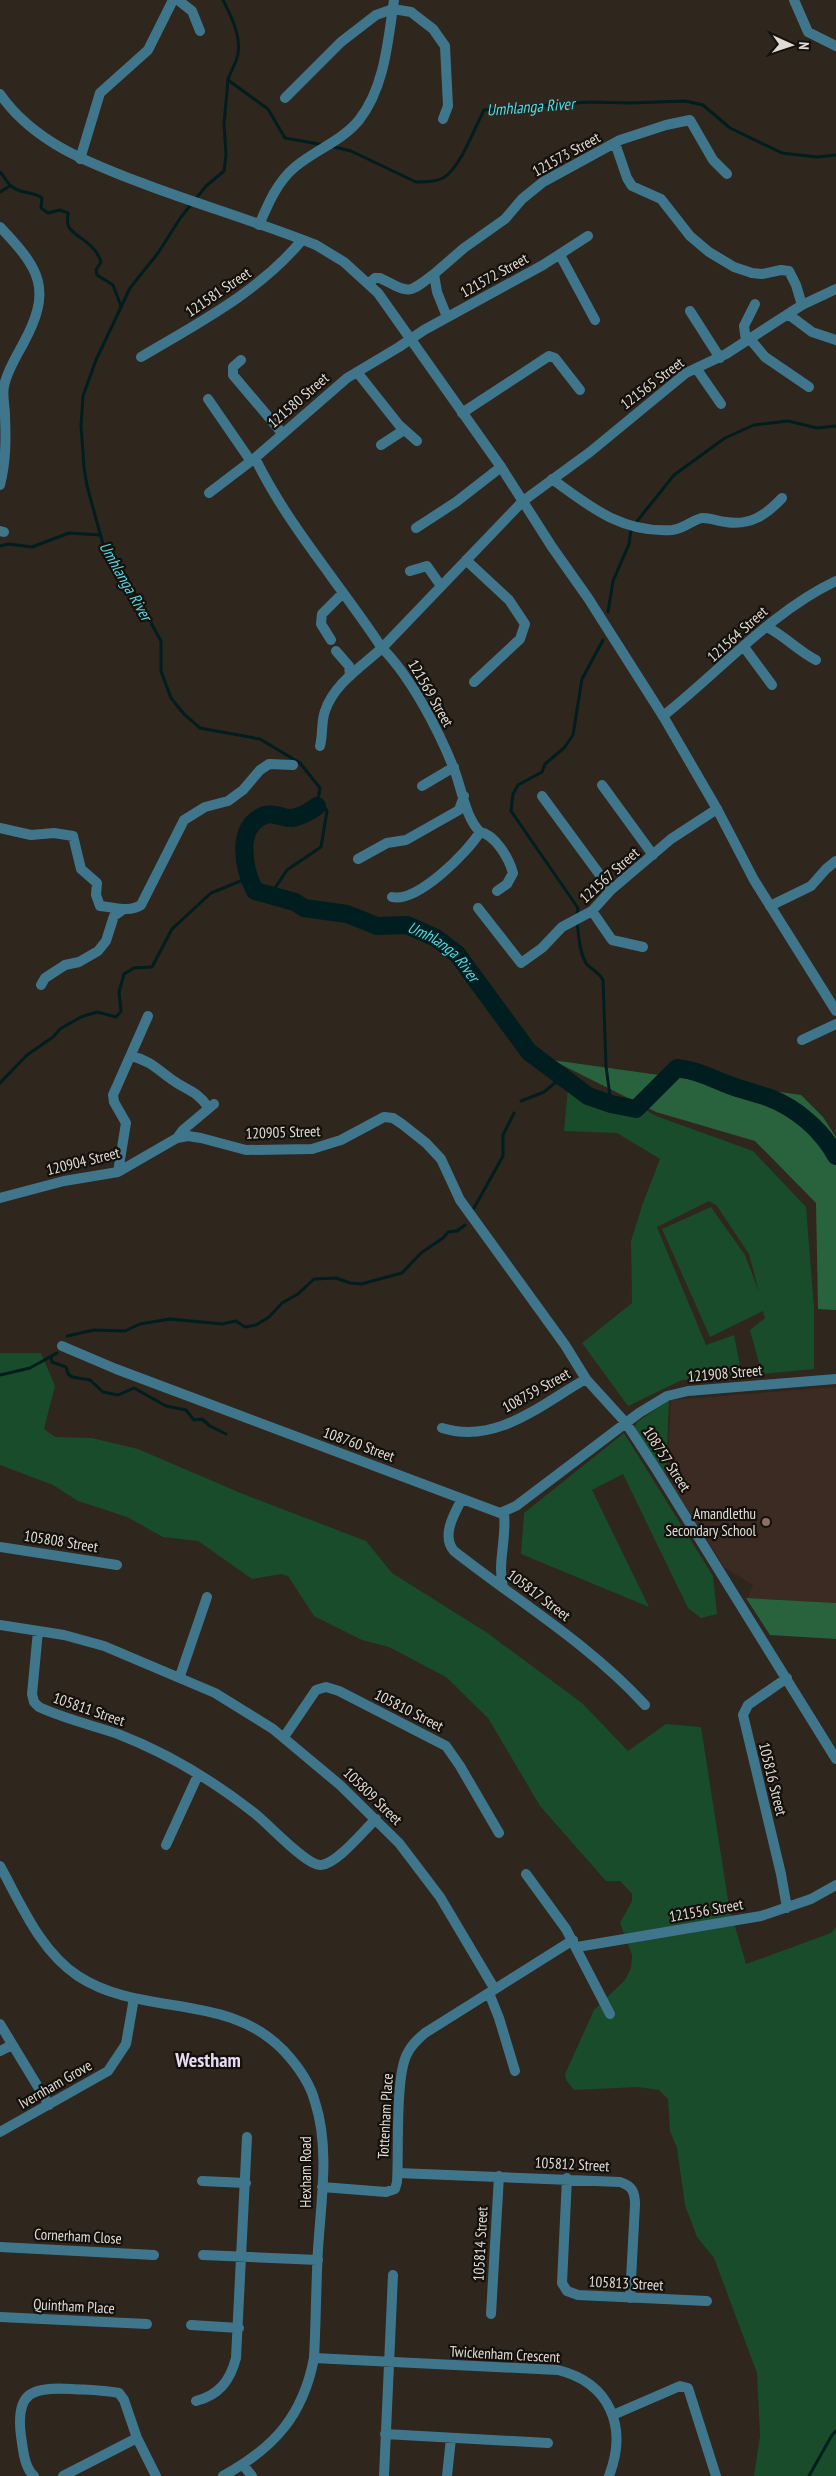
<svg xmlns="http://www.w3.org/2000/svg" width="836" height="2476" viewBox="0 0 836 2476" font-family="'PT Sans Narrow',sans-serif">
	<rect width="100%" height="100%" fill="#2f261d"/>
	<path fill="#3c2b23" d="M836 1387V1603L748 1598 753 1585 724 1567 667 1477 671 1400Z"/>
	<path fill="#184c2b" d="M568 1088C586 1100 623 1119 644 1109L656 1116 753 1151 806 1207 814 1307V1369L762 1374 750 1330 765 1318 763 1311 710 1337 662 1229 711 1207 745 1255 759 1292 749 1254 717 1206 709 1201 657 1227 706 1345 734 1335 742 1376 682 1380 628 1406 582 1343 632 1303 631 1241 643 1203 660 1159 617 1133 564 1131Z
		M0 1353H41L55 1386 44 1429 55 1437 92 1438 138 1449 243 1494 366 1541 392 1573 486 1632 582 1703 628 1751 666 1724 701 1727 729 1906 746 1964 831 1933 836 1927V2476H754L760 2436 757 2373 714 2258 697 2237 685 2205 677 2148 670 2131 668 2099 659 2090 638 2087 574 2090 566 2080 565 2074 594 2010 625 1980 631 1968 632 1955 620 1923 632 1901V1894L620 1881H606L540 1806 488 1718 446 1677 389 1647 362 1640 314 1616 288 1576 281 1574 252 1579 198 1541 163 1537 127 1517 78 1501 53 1485 0 1465Z
		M669 1400 666 1474 634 1429 637 1422Z
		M624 1433 713 1576 717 1614 701 1618 688 1608 623 1474 592 1490 649 1607 521 1554 524 1513Z"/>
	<path fill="#29633d" d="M552 1060 801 1095 823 1117 836 1137V1310L818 1309 816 1203 755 1141 656 1112Z
		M746 1598 836 1603V1639L770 1635Z"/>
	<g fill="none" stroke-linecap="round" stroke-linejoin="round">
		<g stroke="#001d1f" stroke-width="3">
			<path d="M223 0C232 18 244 41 236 61 233 68 230 73 228 80"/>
			<path id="s1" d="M330 146 351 151 416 182C424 182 436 182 443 178 460 169 475 127 484 110L589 102 630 103 685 101 703 105 730 128 782 153 817 157 836 155"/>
			<path d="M0 172C4 176 6 181 10 185 18 194 33 191 42 198L41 208 48 213 60 210 68 213C68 217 67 222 68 225 71 236 95 241 101 262L96 270 97 275 113 285 121 306"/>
			<path d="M0 192 10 186"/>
			<path d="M634 525 674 475 725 438 754 425 788 421 817 428 836 426"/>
			<path d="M0 546 9 544 32 547 69 533 100 535"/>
			<path d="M608 612 613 581 629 544 631 529"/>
			<path d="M277 897 273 891 287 870 321 847 327 811 324 807 317 806 320 788 300 763 260 739 200 728 184 714 171 698 161 671V641L125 576 103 544 87 486 84 467 81 426 83 396 96 360 130 288 158 253 181 217 206 186 224 171 226 155 224 124 228 80 268 109 285 138 324 145"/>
			<path d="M577 915 578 908 511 811 513 794 518 785 542 772 545 764 564 748 573 735 582 679 603 640"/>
			<path d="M577 923C579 935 579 952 586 963 589 968 598 971 603 980L606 1066 611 1104"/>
			<path d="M0 1083 27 1055 53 1037 60 1029 81 1017 97 1012 116 1017 121 1011 119 992 124 974 134 968 152 967 172 929 211 893 248 878"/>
			<path d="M521 1101 544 1092 562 1077"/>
			<path d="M474 1208 503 1156V1135L514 1113"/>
			<path d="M67 1336 94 1330 125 1331 140 1324 170 1319 222 1324 236 1321 245 1327 256 1325 269 1317 282 1303 298 1294 314 1279 336 1278 350 1283 361 1284 402 1273 421 1253 443 1238 448 1232 457 1231 465 1225"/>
			<path d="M51 1358 52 1362 66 1367 68 1374 72 1377 90 1380 103 1392 118 1395 134 1388 166 1406 186 1410 194 1420 202 1419 210 1426 226 1434"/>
			<path d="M0 1375 30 1368 57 1353"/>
			<path d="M809 2476 832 2435 836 2431"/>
		</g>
		<path stroke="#001d1f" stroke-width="18" id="s2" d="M317 806C311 811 300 817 292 818 283 819 275 812 265 815 234 826 244 870 255 891L295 902 304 908 347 914 377 926 407 925 436 938 457 954 529 1052 588 1096 611 1104 636 1109 677 1068C696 1070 711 1078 729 1085 742 1090 756 1093 770 1098 796 1108 822 1130 836 1156"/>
		<path stroke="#40768c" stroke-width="10" d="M178 0 192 11 200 31
			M794 0 808 32 836 46
			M285 98 341 42 376 15 393 9 411 12 433 29 445 46 448 106 443 119
			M615 143 627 178 632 186 661 199 690 236 709 252 734 267 752 273 762 274 781 270 789 271 796 285 802 305
			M80 159 100 93 148 50 173 0
			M0 227C40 269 53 289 23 344 16 357 7 371 4 386 2 396 5 406 5 416 6 440 6 461 0 485
			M560 255 595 320
			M369 283 375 278H380C410 293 407 295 434 274
			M690 311 720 358
			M788 314 812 332 836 340
			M447 317 437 292 434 274 464 248 505 219 522 199 543 182 620 140 666 125 690 120 713 160 727 174
			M750 339 765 357 809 387
			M746 341 744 326 755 304
			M141 357C198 323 259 292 302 240
			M241 360 233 367V375L282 433
			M696 368 721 404
			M357 372 399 425 417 441
			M208 399 250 460
			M462 413 549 356 555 358 580 390
			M381 445 404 430
			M255 458C288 526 340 584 382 648 361 667 334 684 325 711 321 722 323 735 320 746
			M552 479C590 507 622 533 672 530 684 529 695 518 703 518 710 518 718 521 726 522 750 526 766 515 782 498
			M209 493 255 458 347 378 399 347 424 330 543 265 588 236
			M416 528 456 502 501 467
			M0 531 4 532
			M466 560 509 600 525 624 520 639 474 682
			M410 571 427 566 441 586
			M767 627C785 636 798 651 816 660
			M331 640 321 624 322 614 343 593
			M744 647 772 685
			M336 651 349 666 350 676
			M663 716C719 672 772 611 836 581
			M602 785 653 855
			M422 786 454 767
			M542 796 611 890
			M0 828 31 835 54 833 73 836 81 869 97 883 96 895 100 906C114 907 129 913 141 905L184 820 205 807 228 801 243 790 260 770 269 764 293 765
			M480 832C465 817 462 789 454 769 439 731 411 677 382 648L523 501 590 452 686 373 726 354 802 305 836 289
			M358 859 387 843 406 840 459 810 464 796
			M392 897C417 903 467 853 480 832 496 835 509 859 513 873L507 884 497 891
			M770 906 811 886 826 869 836 861
			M478 908 521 963 542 948 562 927 592 911 611 890 671 839 717 809
			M592 911 612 940 643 947
			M41 985 45 978 65 965 79 962 98 951 106 941 114 916 124 909
			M802 1040 836 1024
			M131 1056C149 1060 157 1069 171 1079 187 1091 195 1089 208 1107
			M177 1138 188 1136 201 1138 246 1150 312 1149 341 1140 384 1117 393 1118 402 1124 426 1143 441 1159 460 1200 565 1345 586 1379 626 1423 658 1472 836 1759
			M118 1172 126 1123 114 1102 113 1095 148 1016
			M0 1198 64 1181 118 1172 177 1138 183 1130 214 1104
			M62 1346 116 1369 500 1513 516 1506 639 1413 667 1396 688 1391 836 1379
			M442 1428C497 1445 541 1404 586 1379
			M462 1499C454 1514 441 1536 454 1551 519 1602 589 1644 645 1705
			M0 1547 117 1565
			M503 1587C497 1563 507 1538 504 1513
			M0 1625 64 1635 104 1646 215 1693 273 1729 340 1785 399 1843 440 1897 494 1988
			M38 1631 32 1694 34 1702 39 1707C65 1719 92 1725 118 1734 167 1753 212 1780 253 1812 268 1823 306 1866 321 1865 337 1864 364 1830 376 1819
			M180 1676 207 1597
			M284 1737 316 1690 326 1687 339 1691 446 1746 460 1766 499 1833
			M166 1845 198 1775
			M0 1866C21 1904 40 1951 78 1976 142 2018 227 1991 284 2051 297 2065 310 2083 315 2102 330 2148 321 2201 318 2249 316 2285 316 2322 314 2358 303 2416 274 2448 223 2476
			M526 1874 566 1929 610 2014
			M787 1908 781 1874 743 1715 748 1705 787 1678
			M577 1947 761 1916 811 1899 836 1885
			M489 1993 499 2018 515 2071
			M0 2024 49 2105
			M0 2051 12 2045
			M0 2132 108 2071 126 2044 134 1998
			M398 2173 620 2182C633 2186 635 2193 635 2205L630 2298
			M567 2178 562 2283 567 2291 578 2295 707 2301
			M202 2181 246 2183
			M322 2187 386 2192 395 2189 397 2182C399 2153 395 2077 407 2054 411 2045 418 2039 425 2033L573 1940
			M0 2247 154 2255
			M203 2255 318 2260
			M491 2314 499 2176
			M0 2317 147 2324
			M191 2325 239 2328
			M314 2358 558 2370C610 2383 628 2427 609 2476
			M196 2401C219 2395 230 2381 236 2358L247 2137
			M613 2415 680 2386 688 2388 716 2476
			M385 2434 548 2443
			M243 2465 252 2476
			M34 2476C24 2467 23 2449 21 2436 15 2391 33 2387 72 2389 88 2390 103 2390 119 2393L124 2400 137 2438 156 2476
			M63 2476 137 2438
			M384 2476 393 2275
			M447 2476 451 2438"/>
		<path stroke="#40768c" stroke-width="10" d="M0 94C35 144 92 164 147 185 203 206 261 223 316 245L344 262 378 293 501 467 552 547 588 598 663 716 717 809 754 880 836 1011
			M259 225C268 204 277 182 295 167 315 150 342 141 359 120 385 87 388 40 394 0"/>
	</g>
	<circle fill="#8d6e63" stroke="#14100c" stroke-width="2" cx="766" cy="1522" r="5"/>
	<g text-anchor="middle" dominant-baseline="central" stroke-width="4.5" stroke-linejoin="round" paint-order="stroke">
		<g font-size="15" fill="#e1dbd5" stroke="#14100c">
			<text transform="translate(566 154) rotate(-29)">121573 Street</text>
			<text transform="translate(494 275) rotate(-29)">121572 Street</text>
			<text transform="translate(218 292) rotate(-34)">121581 Street</text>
			<text transform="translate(652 383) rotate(-37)">121565 Street</text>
			<text transform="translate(298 400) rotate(-41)">121580 Street</text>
			<text transform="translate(737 634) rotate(-42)">121564 Street</text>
			<text transform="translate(431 693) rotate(60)">121569 Street</text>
			<text transform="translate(609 875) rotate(-42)">121567 Street</text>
			<text transform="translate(283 1132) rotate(-2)">120905 Street</text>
			<text transform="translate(83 1161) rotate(-14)">120904 Street</text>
			<text transform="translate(725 1373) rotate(-5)">121908 Street</text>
			<text transform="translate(536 1390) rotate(-29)">108759 Street</text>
			<text transform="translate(359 1444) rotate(20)">108760 Street</text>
			<text transform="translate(667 1459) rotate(57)">108757 Street</text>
			<text transform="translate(61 1541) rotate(9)">105808 Street</text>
			<text transform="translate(539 1595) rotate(37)">105817 Street</text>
			<text transform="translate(89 1709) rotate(19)">105811 Street</text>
			<text transform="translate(409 1710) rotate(27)">105810 Street</text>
			<text transform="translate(773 1779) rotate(76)">105816 Street</text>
			<text transform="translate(373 1796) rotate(44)">105809 Street</text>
			<text transform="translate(706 1910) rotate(-10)">121556 Street</text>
			<text transform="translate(55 2084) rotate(-30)">Ivernham Grove</text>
			<text transform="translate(385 2116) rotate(-87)">Tottenham Place</text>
			<text transform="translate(572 2164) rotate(3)">105812 Street</text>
			<text transform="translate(305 2172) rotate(-90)">Hexham Road</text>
			<text transform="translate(78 2236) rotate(3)">Cornerham Close</text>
			<text transform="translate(480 2244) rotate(-87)">105814 Street</text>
			<text transform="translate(626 2283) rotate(3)">105813 Street</text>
			<text transform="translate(74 2306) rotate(3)">Quintham Place</text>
			<text transform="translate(505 2354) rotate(3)">Twickenham Crescent</text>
		</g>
		<g font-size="15" fill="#e1dbd5" stroke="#14100c" text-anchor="end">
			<text x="756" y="1513">Amandlethu<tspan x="756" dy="17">Secondary School</tspan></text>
		</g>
		<g font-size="16" font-style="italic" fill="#50dae4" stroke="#14100c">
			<text stroke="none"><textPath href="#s1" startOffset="248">Umhlanga River</textPath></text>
			<text transform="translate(126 581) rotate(60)">Umhlanga River</text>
			<text stroke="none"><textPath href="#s2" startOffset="346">Umhlanga River</textPath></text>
		</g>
		<g font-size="20" font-weight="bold" fill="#e8daf5" stroke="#14100c">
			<text x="208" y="2060">Westham</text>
		</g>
	</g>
	<g transform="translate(791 45) rotate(93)" stroke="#14100c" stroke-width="4" paint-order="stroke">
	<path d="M0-4L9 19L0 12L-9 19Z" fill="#e1dbd5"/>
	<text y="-8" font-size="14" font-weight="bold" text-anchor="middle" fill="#e1dbd5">N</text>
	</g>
</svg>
